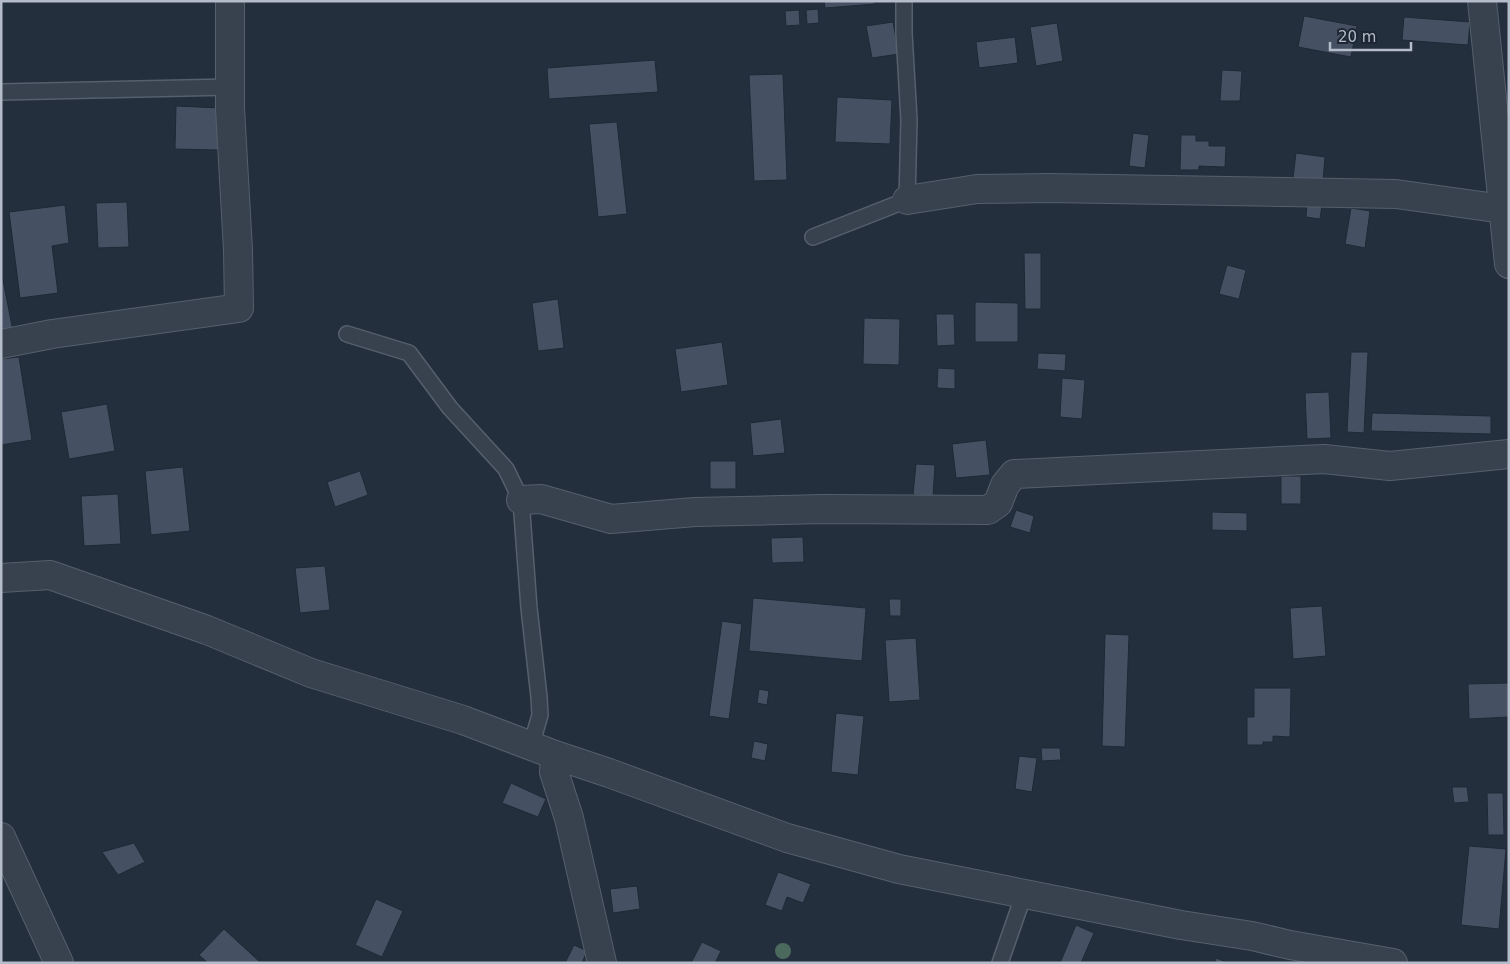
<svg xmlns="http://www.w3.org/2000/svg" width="1510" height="964" viewBox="0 0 1510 964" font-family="'DejaVu Sans',sans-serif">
	<rect width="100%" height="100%" fill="#242f3e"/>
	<path fill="#455162" stroke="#1f2835" d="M824 1H875V4L825 8Z
		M818 9 819 23 807 24 806 10Z
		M799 10 800 25 786 26 785 11Z
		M1304 16 1357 26 1351 57 1298 47Z
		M1404 17 1470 22 1468 45 1402 40Z
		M893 22 899 54 872 58 866 26Z
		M1057 23 1063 61 1036 66 1030 27Z
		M1015 37 1018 63 979 68 976 42Z
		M655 60 658 92 549 99 547 68Z
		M1222 70 1242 71 1240 101H1220Z
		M783 74 787 180 754 181 749 75Z
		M837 97 892 100 890 144 835 142Z
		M176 106 220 108 219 150 175 149Z
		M617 122 627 214 598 217 589 124Z
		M1133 133 1149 135 1145 168 1129 166Z
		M1181 135H1196V141H1209V146H1226L1225 167 1199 166V170H1180Z
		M1296 153 1325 157 1323 181 1293 178Z
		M127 202 129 247 98 248 96 203Z
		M1307 204 1322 205 1320 219 1306 217Z
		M65 205 69 243 52 246 58 293 20 298 9 212Z
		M1351 208 1370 211 1365 248 1345 244Z
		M1024 253H1041V309H1025Z
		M1227 265 1246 270 1239 299 1219 294Z
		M1 270 13 331 1 333Z
		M558 299 564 348 538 351 532 303Z
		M975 302 1018 303V342H975Z
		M936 314H954L955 345 937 346Z
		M864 318 900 319 899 365 863 364Z
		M722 342 728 385 681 392 675 349Z
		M1351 352H1368L1364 433 1347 432Z
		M1038 353 1066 354 1065 371 1037 369Z
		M19 357 32 440 1 445V359Z
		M938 368 955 369V389L937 388Z
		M1062 378 1085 380 1082 419 1060 417Z
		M1329 392 1331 438 1307 439 1305 393Z
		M107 404 115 451 69 459 61 412Z
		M1372 413 1491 416V434L1371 431Z
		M781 419 785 453 753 456 750 423Z
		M986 440 990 475 956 478 952 444Z
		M710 461H736V489H710Z
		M916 464 935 465 933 496 913 495Z
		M183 467 190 531 151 535 145 471Z
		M360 471 368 495 335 507 327 482Z
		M1281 476H1301V504H1281Z
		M118 494 121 544 84 546 81 496Z
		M1016 510 1034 516 1030 533 1010 527Z
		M1212 512 1247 513V531L1212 530Z
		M803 537 804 562 772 563 771 538Z
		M325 566 330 610 300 613 295 568Z
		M753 598 866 608 862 661 749 651Z
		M889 599H901V616H890Z
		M1322 606 1326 656 1293 659 1290 608Z
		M722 621 742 624 729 719 709 716Z
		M1105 634 1129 635 1125 747 1102 746Z
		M916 638 920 700 889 702 885 640Z
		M1509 683V717L1469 719 1468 684Z
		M1254 688H1291L1290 737 1273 736V742H1263V745H1247V717H1254Z
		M759 689 769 691 767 705 757 703Z
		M836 713 864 716 858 775 831 772Z
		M754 741 768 744 765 761 751 758Z
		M1041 748H1060L1061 760 1042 761Z
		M1019 756 1037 758 1032 792 1015 789Z
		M511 783 546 799 538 817 502 803Z
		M1452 787H1467L1469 802 1454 803Z
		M1487 793H1503L1504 835H1488Z
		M134 843 145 862 118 875 102 852Z
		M1469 846 1506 849 1499 929 1461 925Z
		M778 872 811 884 803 903 787 897 782 911 765 905Z
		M637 886 640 909 613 913 610 889Z
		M376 899 403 911 382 957 355 945Z
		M1076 925 1094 933 1081 963H1060Z
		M224 929 261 963H208L199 955Z
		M702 942 721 951 715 963H691Z
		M574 945 587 951 582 963H565Z
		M1216 958 1229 963H1215Z"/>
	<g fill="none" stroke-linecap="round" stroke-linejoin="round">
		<g stroke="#565f6c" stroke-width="18">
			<path id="lane" d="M1 92 230 87
				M813 237 907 200 909 120 904 33V1
				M347 334 409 353 450 408 506 469 521 500 529 608 539 697 540 715 531 746
				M1000 963 1024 894"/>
		</g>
		<g stroke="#565f6c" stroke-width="30">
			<path id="street" d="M1482 1 1509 264
				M907 200 977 189 1049 188 1396 194 1503 209
				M1 344 52 334 239 308 238 250 230 108V1
				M521 500 541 499 611 519 695 512 823 509 988 510 998 503 1005 485 1014 474 1324 459 1390 466 1509 454
				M1 578 50 575 207 630 311 673 463 720 555 755 609 773 787 838 899 869 1181 925 1252 936 1290 945 1393 963
				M555 755 554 772 569 818 602 963
				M1 837 59 963"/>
		</g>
		<use href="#lane" stroke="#38414e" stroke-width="15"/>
		<use href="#street" stroke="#38414e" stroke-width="28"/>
	</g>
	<circle fill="#4b6a5d" cx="783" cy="951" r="8"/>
	<rect width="1510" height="964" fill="none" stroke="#b4bcc9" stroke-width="5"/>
	<path d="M1330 42v8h81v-8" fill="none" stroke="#b4bcc9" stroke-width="2.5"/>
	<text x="1338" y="42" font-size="15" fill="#b4bcc9" stroke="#1d2633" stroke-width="4" paint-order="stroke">20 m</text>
</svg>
